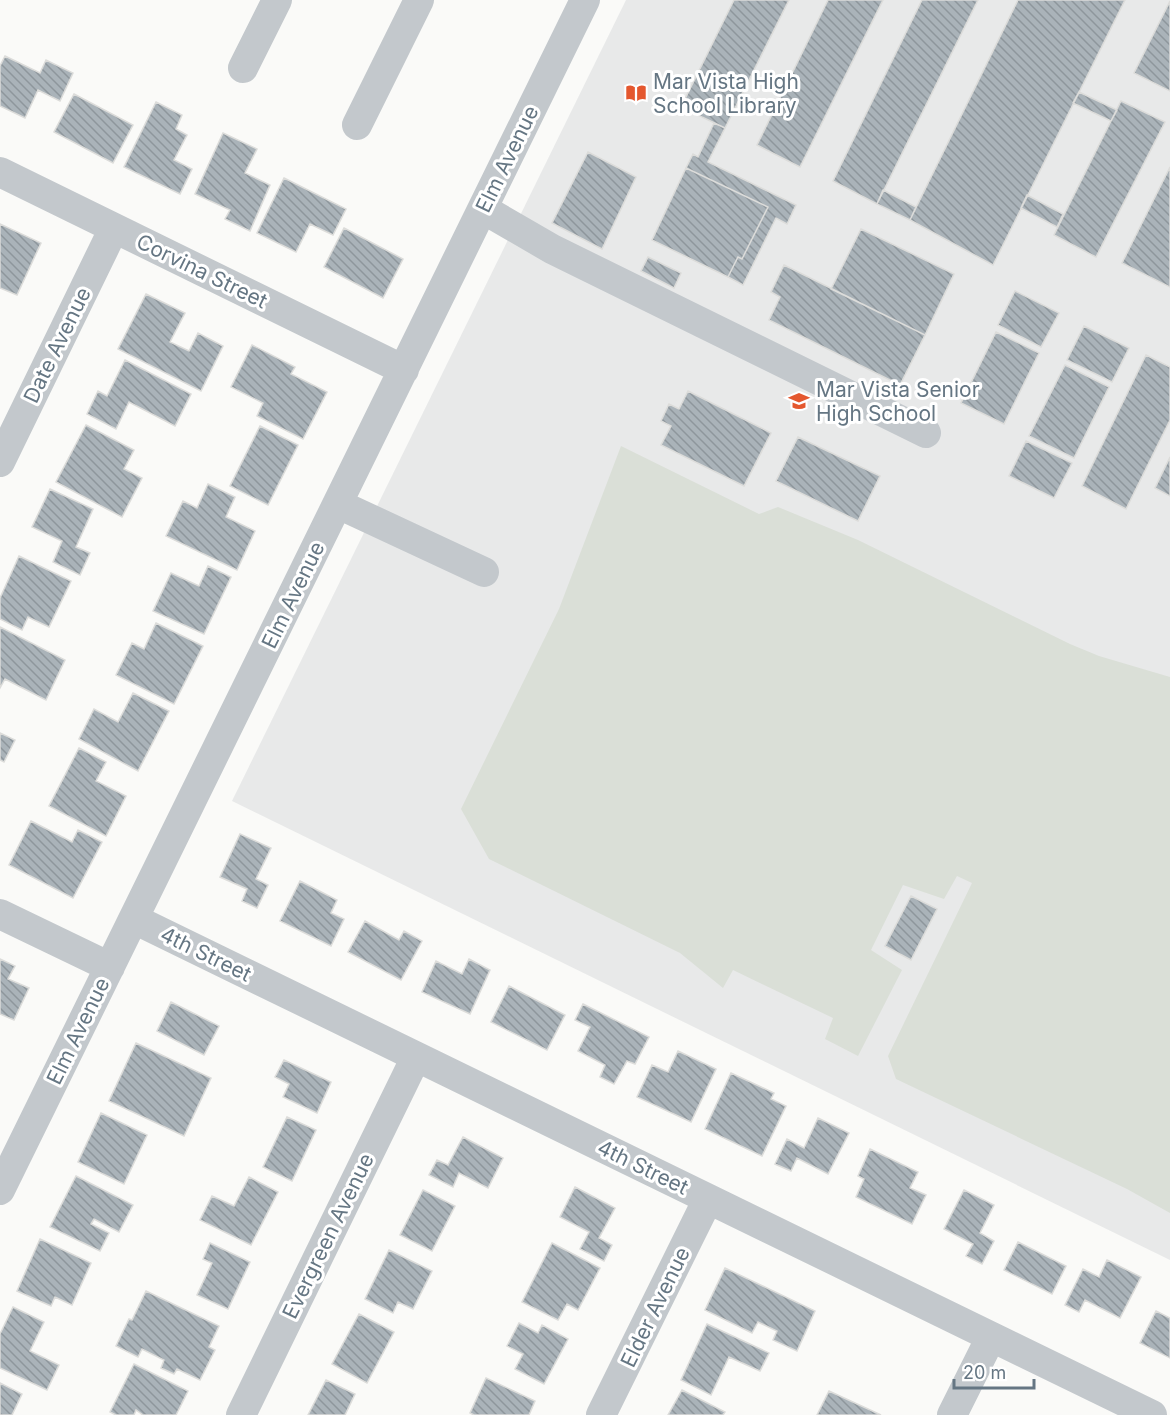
<svg xmlns="http://www.w3.org/2000/svg" width="1170" height="1415" viewBox="0 0 1170 1415" font-family="Inter,sans-serif">
	<defs>
		<pattern id="building-back-hatch" width="6" height="6" patternUnits="userSpaceOnUse" patternTransform="scale(1.5)"><rect width="6" height="6" fill="#aab3b9"/><path d="M-1 5l2 2M0 0l6 6M5-1l2 2" fill="none" stroke="#8e969c"/></pattern>
	</defs>
	<rect width="100%" height="100%" fill="#fafaf8"/>
	<path fill="#e8e9e9" d="M626 0H1170V1260L232 801Z"/>
	<path fill="#dadfd7" d="M621 446 759 514 778 507 858 540 1070 644 1099 656 1170 677V1213L1127 1189 896 1079 888 1056 972 883 957 876 944 899 903 885 871 950 902 970 858 1056 825 1039 833 1018 733 970 723 988 680 953 489 859 461 809 559 609Z"/>
	<path fill="url(#building-back-hatch)" stroke="#dcdcda" stroke-width="1.5" d="M734 0H789L725 128 681 107Z
		M828 0H883L800 167 757 145Z
		M922 0H978L877 204 833 181Z
		M1018 0H1125L993 265 910 220Z
		M1170 1V91L1134 73Z
		M5 56 40 73 46 60 73 73 60 101 38 90 25 118 0 106V66Z
		M1079 92 1117 110 1111 121 1073 103Z
		M74 94 133 125 113 163 54 132Z
		M1121 101 1165 122 1096 257 1054 235Z
		M156 102 182 115 176 129 187 135 174 160 192 169 180 194 124 167Z
		M714 123 725 128 708 162 796 205 787 224 776 218 743 285 728 277 738 257 742 259 768 207 686 168 693 154 698 157Z
		M223 133 257 149 245 173 270 185 250 231 225 219 230 210 195 194Z
		M588 152 636 177 602 249 552 223Z
		M1170 167V287L1122 263Z
		M686 168 768 207 742 259 738 257 728 277 652 240Z
		M284 178 346 209 333 235 310 224 296 252 257 233Z
		M883 190 916 207 910 220 877 204Z
		M1027 195 1063 214 1057 227 1021 208Z
		M0 224 41 243 17 295 0 288Z
		M344 228 403 259 383 298 324 267Z
		M861 229 954 274 925 335 831 289Z
		M648 257 681 273 674 288 641 271Z
		M784 265 925 335 900 385 769 320 780 297 771 292Z
		M1015 291 1059 313 1041 347 998 325Z
		M146 294 185 313 170 342 189 351 198 333 223 346 201 391 118 349Z
		M1084 326 1129 348 1112 382 1067 360Z
		M996 332 1039 353 1004 424 961 403Z
		M252 345 295 367 291 374 327 392 303 439 257 416 263 403 231 387Z
		M1146 355 1170 367V420L1126 509 1082 486Z
		M125 360 191 394 175 426 129 402 116 429 87 414 98 391 107 396Z
		M1065 365 1109 387 1074 458 1029 436Z
		M688 391 771 433 744 486 661 445 671 426 661 421 669 404 679 409Z
		M86 425 134 450 124 469 142 478 122 517 56 482Z
		M260 426 298 445 268 505 230 486Z
		M798 437 880 476 858 521 776 481Z
		M1026 441 1072 463 1054 498 1009 476Z
		M1170 457V496L1155 488Z
		M208 484 235 497 226 517 255 531 237 570 166 536 183 501 197 508Z
		M50 489 93 509 76 547 90 553 80 575 53 562 62 541 32 527Z
		M19 556 71 581 49 627 28 617 22 630 0 619V598Z
		M208 566 231 577 204 634 153 611 171 573 199 586Z
		M156 623 203 646 174 704 116 675 132 643 144 649Z
		M0 627 65 660 46 700 5 679 0 688Z
		M133 693 169 711 138 771 79 739 94 709 118 722Z
		M0 733 15 740 4 762 0 760Z
		M79 748 106 762 96 781 126 796 106 836 49 806Z
		M31 821 72 842 78 830 102 842 73 898 9 865Z
		M240 834 271 848 256 879 268 885 257 908 242 901 247 889 220 877Z
		M300 881 337 900 331 913 344 919 331 946 280 921Z
		M911 896 937 909 911 960 885 946Z
		M365 921 399 940 404 931 422 941 401 980 348 952Z
		M0 959 15 966 8 979 29 988 14 1020 0 1014Z
		M469 959 490 970 470 1014 422 992 436 961 462 974Z
		M509 986 565 1015 547 1050 491 1022Z
		M171 1002 219 1026 204 1055 157 1031Z
		M583 1004 649 1037 635 1064 627 1061 614 1084 600 1077 605 1065 578 1051 590 1027 575 1020Z
		M136 1043 211 1078 184 1136 109 1101Z
		M678 1051 716 1069 691 1122 637 1097 652 1065 668 1072Z
		M284 1060 331 1082 317 1113 283 1097 289 1084 275 1077Z
		M731 1073 774 1093 771 1099 786 1106 762 1156 705 1129Z
		M101 1113 147 1135 124 1184 78 1162Z
		M287 1117 316 1130 292 1181 263 1167Z
		M818 1118 849 1133 828 1174 797 1158 791 1171 775 1164 787 1139 804 1148Z
		M463 1137 503 1158 488 1188 459 1173 453 1187 429 1175 437 1160 448 1165Z
		M870 1149 918 1172 910 1188 926 1195 912 1224 856 1197 864 1179 858 1176Z
		M76 1176 133 1205 119 1232 94 1219 91 1224 109 1233 100 1251 50 1227Z
		M249 1177 278 1192 251 1245 200 1220 212 1196 234 1206Z
		M575 1187 615 1208 599 1238 612 1245 604 1261 580 1249 589 1232 560 1217Z
		M423 1190 455 1206 432 1251 400 1235Z
		M964 1190 994 1205 980 1233 994 1241 982 1264 966 1256 973 1244 944 1229Z
		M40 1239 91 1263 72 1305 55 1297 51 1306 17 1291Z
		M1018 1242 1066 1266 1052 1294 1004 1270Z
		M210 1243 250 1262 228 1309 197 1295 212 1263 203 1259Z
		M552 1243 600 1268 578 1310 567 1304 558 1320 522 1302Z
		M389 1250 432 1271 413 1309 398 1302 393 1313 365 1299Z
		M1107 1260 1141 1277 1120 1318 1085 1300 1079 1312 1065 1305 1083 1269 1099 1277Z
		M725 1268 815 1311 797 1351 773 1340 777 1331 758 1322 752 1333 705 1310Z
		M146 1291 219 1326 209 1347 215 1350 200 1380 177 1369 174 1374 161 1368 164 1360 142 1349 138 1357 116 1346 129 1319 132 1320Z
		M13 1307 44 1322 30 1351 59 1365 47 1390 0 1368V1334Z
		M1156 1311 1170 1318V1358L1140 1343Z
		M359 1314 394 1332 367 1383 332 1364Z
		M519 1323 538 1333 542 1325 568 1339 544 1384 515 1369 523 1354 507 1346Z
		M707 1324 769 1353 760 1371 729 1357 711 1395 681 1380Z
		M134 1364 188 1391 176 1415H143L136 1410 134 1415H116L110 1412Z
		M486 1378 535 1401 529 1415H474L470 1413Z
		M326 1380 355 1394 345 1415H308Z
		M0 1383 22 1394 12 1415H0Z
		M682 1390 725 1412 723 1415H668Z
		M829 1391 881 1415H817Z"/>
	<g fill="none" stroke-linecap="round" stroke-linejoin="round">
		<path stroke="#c3c8cc" stroke-width="30" d="M243 68 277 0
			M357 125 419 0
			M0 172 404 370
			M483 209 552 249 926 433
			M0 462 114 228
			M338 504 484 572
			M0 914 110 967
			M134 919 1152 1415
			M0 1190 585 0
			M241 1415 416 1057
			M601 1415 708 1199
			M952 1415 991 1337"/>
	</g>
	<defs>
		<g id="library-bare" transform="scale(1.62)"><path d="M-6-4Q-3-5.5-.7-3.5V5Q-3 3-6 4ZM6-4Q3-5.5 .7-3.5V5Q3 3 6 4Z" fill="#e4572e" stroke="#fff" stroke-width="2.5" paint-order="stroke"/></g>
		<g id="school-bare" transform="scale(1.62)"><path d="M0-5L7-2L0 1L-7-2ZM-4 1L0 2.5L4 1V4Q0 6-4 4Z" fill="#e4572e" stroke="#fff" stroke-width="2.5" paint-order="stroke"/></g>
	</defs>
	<g fill-rule="evenodd">
		<use href="#library-bare" x="636" y="93"/>
		<use href="#school-bare" x="799" y="401"/>
	</g>
	<g text-anchor="middle" dominant-baseline="central" stroke-width="6" stroke-linejoin="round" paint-order="stroke">
		<g font-size="21" fill="#657683" stroke="#fff" text-anchor="start">
			<text x="653" y="81">Mar Vista High<tspan x="653" dy="24">School Library</tspan></text>
			<text x="816" y="389">Mar Vista Senior<tspan x="816" dy="24">High School</tspan></text>
		</g>
		<g font-size="21" fill="#657683" stroke="#fff">
			<text transform="translate(507 159) rotate(-64)">Elm Avenue</text>
			<text transform="translate(202 271) rotate(26)">Corvina Street</text>
			<text transform="translate(57 345) rotate(-64)">Date Avenue</text>
			<text transform="translate(293 595) rotate(-64)">Elm Avenue</text>
			<text transform="translate(206 954) rotate(26)">4th Street</text>
			<text transform="translate(78 1031) rotate(-64)">Elm Avenue</text>
			<text transform="translate(643 1167) rotate(26)">4th Street</text>
			<text transform="translate(328 1236) rotate(-64)">Evergreen Avenue</text>
			<text transform="translate(655 1307) rotate(-64)">Elder Avenue</text>
		</g>
	</g>
	<path d="M954 1379v9h80v-9" fill="none" stroke="#657683" stroke-width="3"/>
	<text x="963" y="1379" font-size="18" fill="#657683" stroke="#ffffff" stroke-width="4.5" paint-order="stroke">20 m</text>
</svg>
